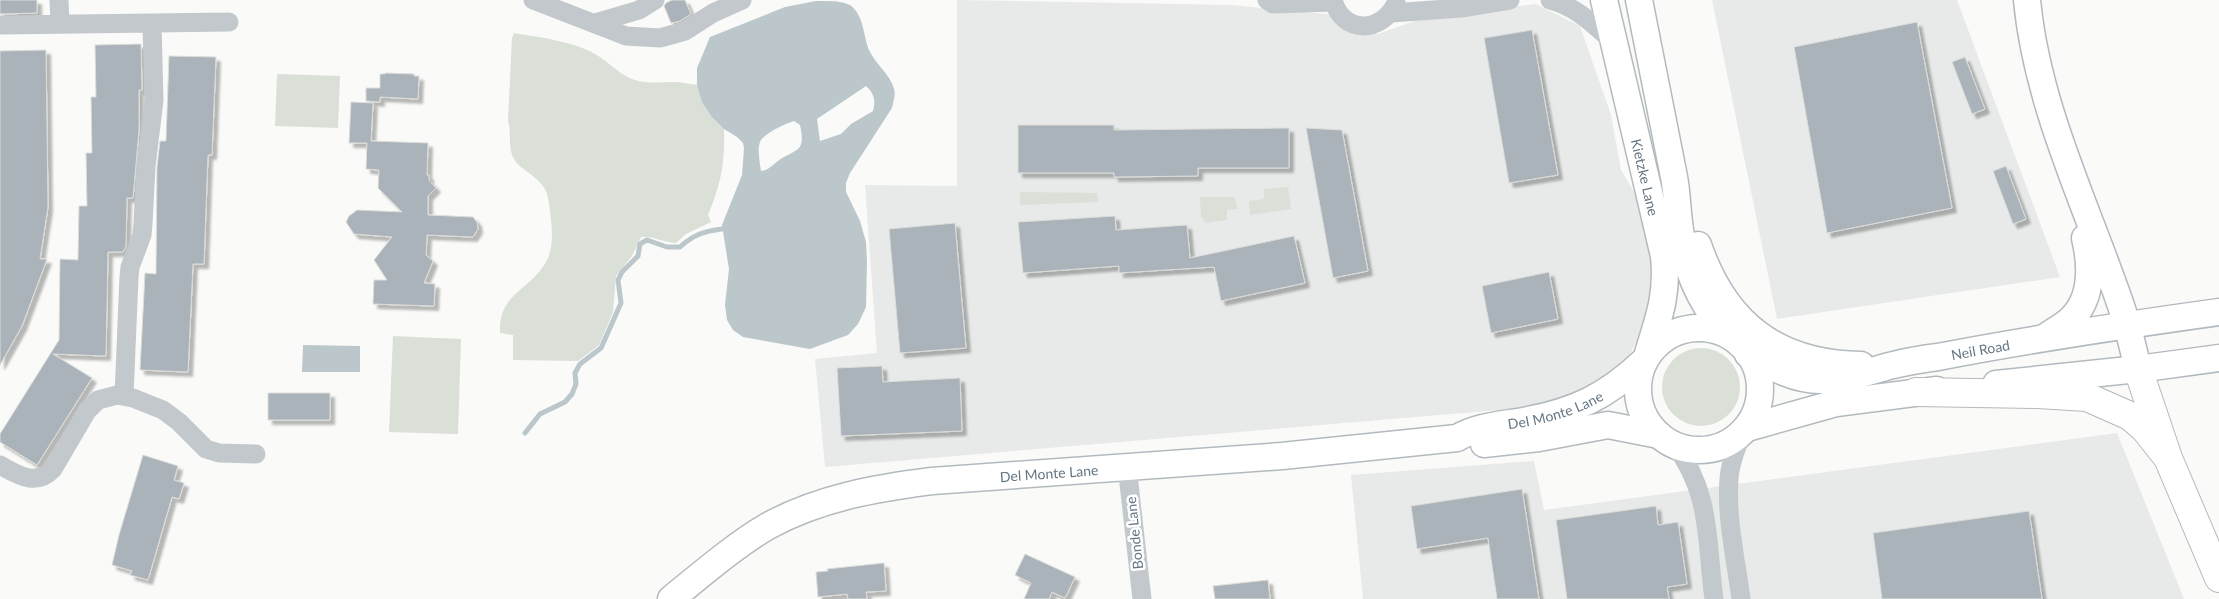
<svg xmlns="http://www.w3.org/2000/svg" width="2219" height="599" viewBox="0 0 2219 599" font-family="Lato,sans-serif">
	<defs>
		<filter id="shadow"><feDropShadow dx="4.5" dy="4.5" stdDeviation="1" flood-color="#0004"/></filter>
	</defs>
	<rect width="100%" height="100%" fill="#fafaf8"/>
	<path fill="#e8e9e9" d="M957 0 1231 5 1326 14 1378 34 1423 18 1536 4 1580 26 1611 115 1621 170 1643 207 1657 269 1647 316 1624 368 1569 404 825 467 815 359 877 353 865 185 957 186Z
		M1712 0H1957L2060 277 1777 319Z
		M2117 433 2184 599H1363L1351 475 1534 461 1544 510Z"/>
	<path fill="#dadfd7" d="M514 33C542 38 576 41 600 57 612 65 621 76 635 80 648 84 661 82 674 82 681 82 689 84 697 85 703 103 710 116 724 129 725 163 721 184 708 215L711 222 686 234 676 243C662 242 654 236 641 237L632 256 616 276 613 312 599 345 578 361 513 360V335L500 333C498 293 530 291 546 262 556 245 551 217 548 198 545 179 525 173 516 162 507 151 512 133 508 121L512 38Z
		M277 74 340 76 338 128 275 126Z
		M1288 187 1291 209 1250 215 1249 201 1264 199V189Z
		M1020 192 1097 193 1098 202 1020 205Z
		M1200 197H1234L1238 209 1227 210V220L1206 223 1201 217Z
		M393 336 461 339 458 434 389 432Z
		M1662 387a39 39 0 1 1 78 0a39 39 0 1 1-78 0Z"/>
	<path fill="#bbc7cb" fill-rule="evenodd" d="M816 1C827 1 840 0 850 5 864 15 863 35 869 50 875 64 891 75 894 89 896 95 893 102 892 108L850 173 846 183V192L860 221 866 242 867 261 866 307 858 324 848 335 810 349 743 337 733 330 727 320 725 305 729 269 722 225 742 175 744 148 743 143 737 137 724 129 712 117 702 102 697 85V68L710 37 785 7ZM866 86C874 93 876 101 873 111L851 124 841 134 820 141 817 119ZM794 121 800 125C806 153 797 148 778 161 771 166 769 170 761 171 760 163 757 150 760 142 764 133 785 124 794 121Z
		M303 345 360 346V372H302Z"/>
	<g fill="none" stroke-linecap="round" stroke-linejoin="round">
		<path stroke="#bbc7cb" stroke-width="5" d="M525 433 540 414 565 402 572 394 576 384 575 373 580 364 601 348 621 303 618 280 622 272 638 256 640 244 647 240 667 247H680C693 235 704 231 722 229"/>
	</g>
	<path fill="#aab3b9" stroke="#dcdcda" filter="url(#shadow)" d="M0 0H37V13L0 14Z
		M672 0H685L691 14 680 21 671 23 664 6 666 3Z
		M1917 22 1952 208 1827 233 1794 47Z
		M1532 30 1558 175 1509 183 1484 38Z
		M141 44 142 90H139V130L133 198H127L126 246 123 252H108L106 356 53 354 92 378 37 465 0 442V434L59 340 60 259 78 260 79 206H87L86 153H92L91 97H96L95 45Z
		M46 50 48 207 40 259H47L22 326 0 365V51Z
		M169 56 216 57 212 155H208L204 264H193L188 372 140 370 145 273 156 274 157 167 160 141H166Z
		M1965 57 1985 109 1972 114 1952 62Z
		M385 73 414 74V76H419L418 99 380 97V102L366 101V88H380V74H385Z
		M351 102 373 103 371 141 428 143 427 175H429V180L436 188 428 196V215L473 217 477 222 478 229 473 237 427 235 426 255 433 261 424 283 435 284 434 306 373 304 374 280H387L374 260 392 237 354 234 346 222 349 216 357 210 402 212 378 188 379 170 366 169 367 143H349Z
		M1018 125H1114V130L1289 128V168H1198V176L1114 177V173H1018Z
		M1306 128 1342 130 1368 271 1333 278Z
		M2006 166 2026 219 2013 224 1993 171Z
		M1115 216 1116 230 1187 225 1190 258 1294 236 1305 283 1221 301 1214 267 1119 273V266L1023 273 1018 222Z
		M955 223 966 348 900 353 889 229Z
		M1549 272 1558 319 1491 333 1482 286Z
		M882 366 883 382 960 378 962 431 841 436 837 368Z
		M268 393H330V420H268Z
		M143 455 178 466 174 480 184 483 179 499 172 497 148 580 130 575 132 571 112 565 119 535Z
		M1522 489 1539 599H1497L1488 538 1417 549 1411 506Z
		M1656 506 1658 525 1678 522 1687 584 1667 587 1669 599H1567L1556 520Z
		M2029 511 2042 599H1882L1873 533Z
		M1025 554 1075 577 1065 598 1052 592 1049 599H1024L1031 583 1015 575Z
		M884 563 886 591 866 592 867 599H848L847 594 818 597 816 572 828 571 827 569Z
		M1268 580 1270 599H1215L1213 586Z"/>
	<g fill="none" stroke-linecap="round" stroke-linejoin="round">
		<g stroke="#b3babf" stroke-width="29">
			<g id="secondary">
				<path id="s1" d="M1604 0 1664 256C1668 295 1659 317 1648 353"/>
				<path d="M1639 0C1651 59 1662 118 1674 177 1677 192 1677 207 1679 222 1684 267 1698 298 1725 333"/>
				<path d="M2027 0C2037 106 2086 204 2120 303 2128 325 2133 347 2138 369"/>
				<path d="M1698 245C1725 324 1777 364 1861 365"/>
				<circle cx="1699" cy="389" r="61"/>
				<path d="M2047 336C2055 330 2066 325 2073 317 2093 296 2091 264 2085 238"/>
				<path id="s2" d="M1748 354C1771 367 1796 381 1823 380 1845 380 1868 372 1889 366 1905 362 1922 359 1938 357 2031 339 2125 325 2219 312"/>
				<path d="M1996 384 2138 369 2219 358"/>
				<path d="M1747 428 1836 403 1937 390"/>
				<path d="M1484 444 1539 438 1608 425 1659 435"/>
				<path id="s3" d="M671 599C702 574 734 546 768 526 819 498 876 488 932 481L1282 456 1457 438C1477 426 1500 425 1523 421 1574 412 1606 397 1644 361"/>
			</g>
		</g>
		<g stroke="#b4b9bd" stroke-width="30">
			<path id="highway" d="M2138 369 2168 458 2219 578
				M1916 392 2038 394 2087 397 2130 416 2145 429 2168 458"/>
		</g>
		<path stroke="#c3c8cc" stroke-width="19" d="M59 0 60 24
			M533 0 626 36 660 38 685 31 713 13 742 0
			M1267 0 1273 4 1333 2
			M1333 0C1343 35 1382 33 1396 3
			M1550 0C1575 6 1593 24 1611 40
			M1391 13 1461 8 1510 0
			M595 23 639 10 655 0
			M0 25 229 22
			M124 396 129 277 130 267 142 235 143 224 146 166 154 100 152 24
			M1674 444C1712 494 1706 541 1714 599
			M0 465C18 475 36 487 53 469L87 411 98 400 117 395 133 398 163 410 179 422 206 449 219 453 256 454
			M1127 466 1142 599
			M1741 599C1736 560 1726 518 1729 479 1730 463 1736 448 1742 434"/>
		<use href="#secondary" stroke="#fff" stroke-width="26"/>
		<use href="#highway" stroke="#fff" stroke-width="28"/>
	</g>
	<g text-anchor="middle" dominant-baseline="central" stroke-width="5" stroke-linejoin="round" paint-order="stroke">
		<g font-size="14" fill="#657683" stroke="#fff">
			<text stroke="none"><textPath href="#s1" startOffset="182">Kietzke Lane</textPath></text>
			<text stroke="none"><textPath href="#s2" startOffset="241">Neil Road</textPath></text>
			<text stroke="none"><textPath href="#s3" startOffset="922">Del Monte Lane</textPath></text>
			<text stroke="none"><textPath href="#s3" startOffset="410">Del Monte Lane</textPath></text>
			<text transform="translate(1134 533) rotate(-96)">Bonde Lane</text>
		</g>
	</g>
</svg>
